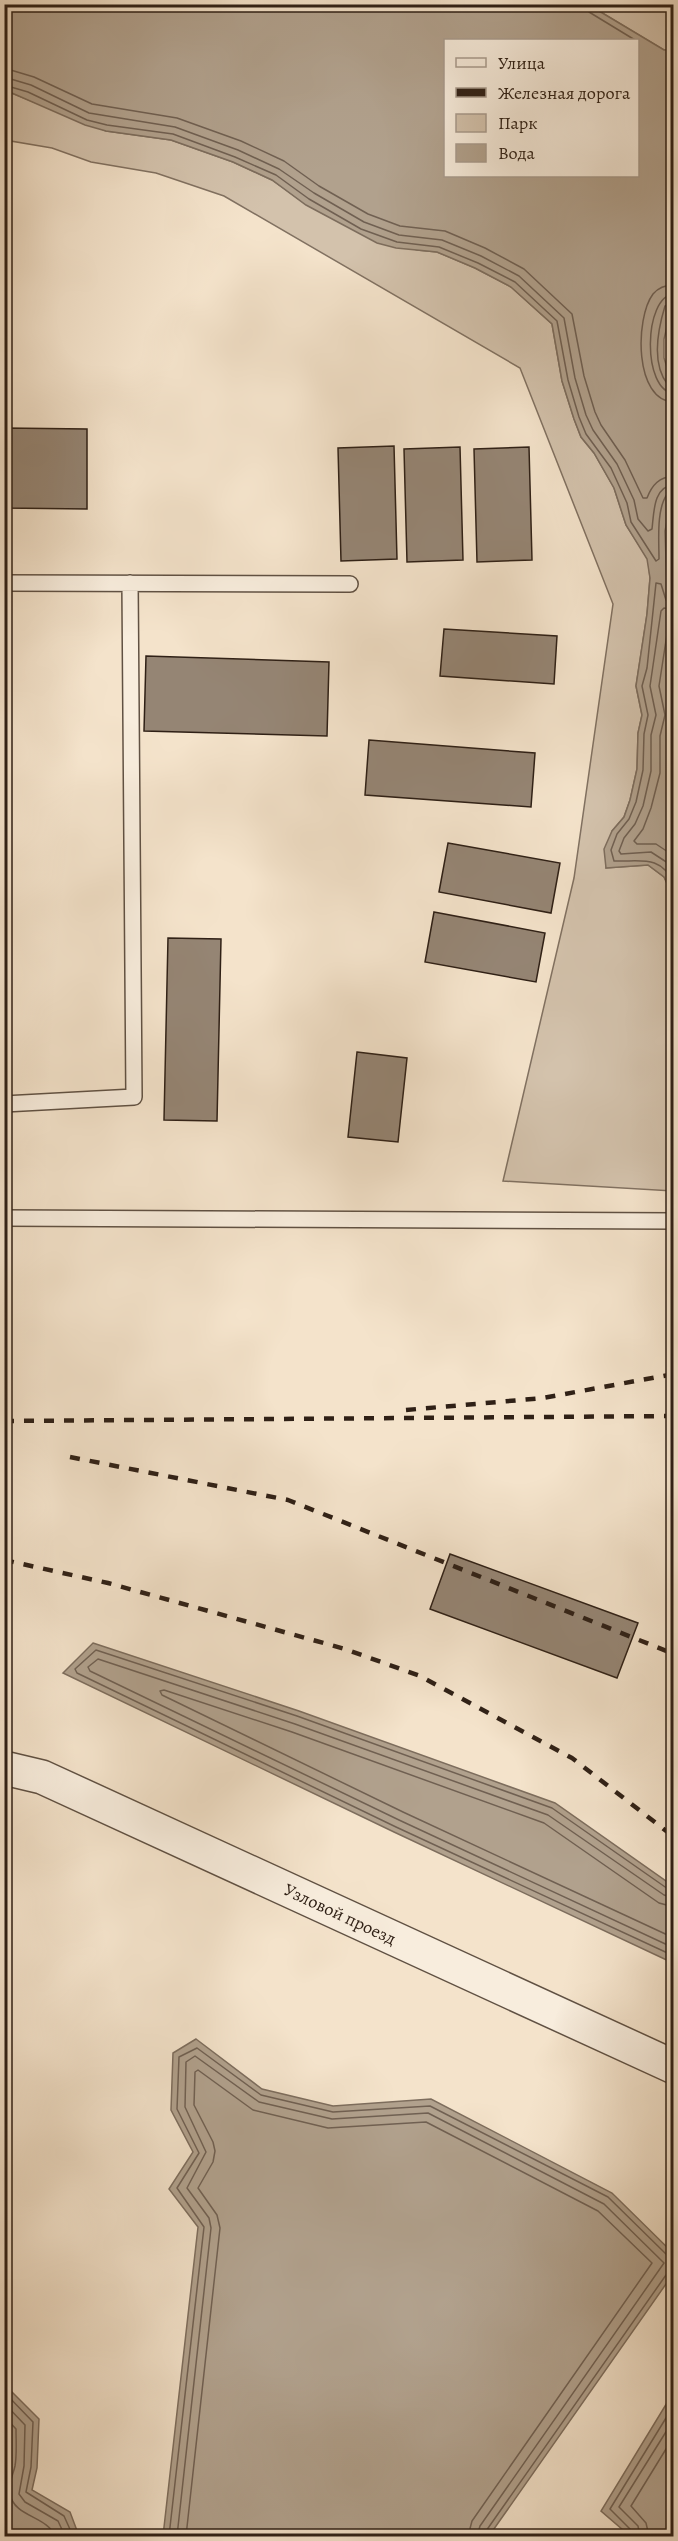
<svg xmlns="http://www.w3.org/2000/svg" width="678" height="2541" viewBox="0 0 678 2541" font-family="Alegreya,serif">
	<rect width="100%" height="100%" fill="#f4e3cb"/>
	<filter id="stains"><feTurbulence type="fractalNoise" baseFrequency=".00333" numOctaves="4"/><feColorMatrix values="0 0 0 0 .2 0 0 0 0 .09 0 0 0 0 .02 0 0 0 .5 -.17"/></filter>
	<radialGradient id="worn" r=".72"><stop offset=".6" stop-color="#630" stop-opacity="0"/><stop offset="1" stop-color="#630" stop-opacity=".3"/></radialGradient>
	<path fill="#d3c2ac" stroke="#817161" stroke-width="1.5" d="M589 5H673V50H664Z
		M4 90 106 131 171 140 233 162 272 180 306 204 324 214 417 250 437 252 475 268 511 287 552 324 562 381 574 419 581 437 594 453 614 488 626 525 648 559 650 578 647 614 636 686 642 715 638 733 637 769 630 800 624 817 612 831 606 868 648 865 664 877 672 894 670 913 673 935 674 963 668 989H674L673 1191 503 1181 574 878 613 604 520 368 224 196 156 173 91 162 52 148 5 140Z"/>
	<path fill="#b1a18d" stroke="#7d6d5d" stroke-width="1.5" fill-rule="evenodd" d="M4 5H589L664 50H673L674 298 664 339V358L674 390V485L665 531 667 587 674 604 673 935 670 913 672 894 664 877 648 865 606 868 604 849 612 831 624 817 630 800 637 769 638 733 642 715 636 686 647 614 650 578 647 559 626 525 614 488 594 453 581 437 574 419 562 381 552 324 511 287 475 268 437 252 396 248 377 243 306 205 272 180 233 162 171 140 106 131 85 125 5 90ZM446 40H638V176H446Z
		M93 1643 299 1711 555 1803 673 1886V1963L394 1832 63 1673Z
		M196 2039 262 2089 333 2106 431 2099 612 2193 673 2253V2274L489 2536H163L198 2227 169 2189 193 2152 171 2110 173 2053Z
		M4 2384 39 2419 37 2468 32 2490 70 2512 79 2536H5Z
		M673 2393V2536H630L601 2511Z"/>
	<g fill="none" stroke-linecap="round" stroke-linejoin="round">
		<path stroke="#706052" stroke-width="1.5" d="M586 4 589 12 635 40
			M4 68 34 77 92 104 177 118 241 141 284 161 319 186 368 214 400 226 445 231 485 248 524 269 572 314 584 376 595 412 601 425 625 460 643 498H647C652 485 659 477 674 476
			M4 77 31 85 89 113 175 127 238 150 279 169 314 193 364 222 399 235 442 240 481 256 519 276 564 318 575 378 586 415 593 430 617 464 634 500 638 519 648 531 652 529C654 513 653 486 674 485
			M4 85 28 92 87 120 107 125 173 134 235 157 276 175 309 199 361 229 397 242 439 247 478 263 515 282 557 321 568 380 579 417 586 434 611 468 627 503 631 522 656 561 659 559C659 540 656 508 668 493H674
			M674 285C665 285 658 288 653 294 635 318 634 401 674 402
			M674 294C643 296 642 392 674 393
			M674 302 665 306C658 329 651 364 668 385L674 386
			M674 603 666 600 661 584 656 583 647 668 642 686 648 715 644 734 643 770 636 802 629 819 617 834 611 850 614 861C640 862 660 854 674 883
			M674 610 664 608 661 611 650 686 656 715 651 735V771L643 806 635 824 624 838 619 851 621 854 651 852 674 867
			M674 619 669 621 659 686 665 715 660 736V773L651 808 643 829 634 841 637 844H656L674 856
			M674 1890 668 1889 552 1808 297 1716 96 1650 75 1669 77 1673 396 1827 674 1956
			M674 1898 664 1895 548 1815 295 1724 98 1659 88 1667 90 1671 399 1820 674 1948
			M674 1907 659 1903 544 1823 292 1732 164 1690 160 1691 162 1695 403 1812 674 1938
			M4 2392 33 2422 31 2467 26 2492 64 2516 73 2536
			M4 2403 25 2425 24 2466 19 2494 25 2502 58 2521 65 2536
			M4 2416 16 2429C16 2441 17 2455 15 2466 13 2475 8 2484 10 2494 14 2517 47 2516 55 2536
			M169 2536 204 2227 177 2188 199 2153 177 2109 179 2057 197 2048 261 2095 333 2112 430 2106 608 2197 667 2255 674 2257
			M177 2536 211 2228 209 2218 187 2188 206 2152 185 2107 186 2062 195 2056 259 2102 332 2119 428 2113 604 2204 664 2263 480 2526 477 2536
			M186 2536 220 2228 217 2215 198 2188 213 2162 215 2151 213 2142 194 2105 195 2072 198 2070 253 2110 328 2128 426 2122 598 2211 652 2263 472 2521 468 2536
			M485 2536 486 2531 666 2275 674 2272
			M633 2536 631 2530 610 2509 674 2405
			M640 2536 638 2526 619 2507 674 2419
			M649 2536 646 2523 631 2506 674 2436"/>
	</g>
	<path fill="#958574" stroke="#2f2016" stroke-width="1.5" d="M4 428 87 429V509L4 508Z
		M394 446 397 559 341 561 338 448Z
		M460 447 463 560 407 562 404 449Z
		M529 447 532 560 477 562 474 449Z
		M444 629 557 636 554 684 440 676Z
		M146 656 329 662 327 736 144 731Z
		M369 740 535 753 531 807 365 795Z
		M448 843 560 863 551 913 439 892Z
		M434 912 545 933 536 982 425 962Z
		M168 938 221 939 217 1121 164 1120Z
		M357 1052 407 1058 398 1142 348 1137Z
		M450 1554 638 1623 617 1678 430 1609Z"/>
	<g fill="none" stroke-linecap="round" stroke-linejoin="round">
		<g stroke="#605143" stroke-width="18">
			<path id="service" d="M4 583 350 584
				M4 1104 134 1097 130 583
				M4 1218 674 1221"/>
		</g>
		<g stroke="#605143" stroke-width="36">
			<path id="tertiary" d="M4 1768 42 1777 674 2067"/>
		</g>
		<use href="#service" stroke="#f8eddd" stroke-width="15"/>
		<use href="#tertiary" stroke="#f8eddd" stroke-width="33"/>
		<path stroke="#2f2016" stroke-width="4.5" stroke-dasharray="10 10" stroke-linecap="butt" d="M406 1410 543 1398 674 1374
			M4 1421 674 1416
			M70 1457 288 1500 674 1654
			M4 1560 108 1583 345 1649 420 1676 572 1758 674 1837"/>
	</g>
	<g text-anchor="middle" dominant-baseline="central" stroke-width="4.5" stroke-linejoin="round" paint-order="stroke">
		<g font-size="18" fill="#2f2016" stroke="#f8eddd">
			<text transform="translate(340 1914) rotate(25)">Узловой проезд</text>
		</g>
	</g>
	<rect width="678" height="2541" fill="none" stroke="#f4e3cb" stroke-width="24"/>
	<rect x="6" y="6" width="666" height="2529" fill="none" stroke="#2f2016" stroke-width="3"/>
	<rect x="12" y="12" width="654" height="2517" fill="none" stroke="#2f2016" stroke-width="1.5"/>
	<rect x="444" y="39" width="195" height="138" fill="#f8eddd" stroke="#a89b8d" stroke-width="1.5"/>
	<rect x="456" y="58" width="30" height="9" fill="#f8eddd" stroke="#a89b8d" stroke-width="1.5"/>
	<text x="498" y="69" font-size="18" fill="#2f2016">Улица</text>
	<rect x="456" y="88" width="30" height="9" fill="#2f2016" stroke="#a89b8d" stroke-width="1.5"/>
	<text x="498" y="99" font-size="18" fill="#2f2016">Железная дорога</text>
	<rect x="456" y="114" width="30" height="18" fill="#d3c2ac" stroke="#a89b8d" stroke-width="1.5"/>
	<text x="498" y="129" font-size="18" fill="#2f2016">Парк</text>
	<rect x="456" y="144" width="30" height="18" fill="#b1a18d" stroke="#a89b8d" stroke-width="1.5"/>
	<text x="498" y="159" font-size="18" fill="#2f2016">Вода</text>
	<rect width="100%" height="100%" filter="url(#stains)"/>
	<rect width="100%" height="100%" fill="url(#worn)"/>
</svg>
